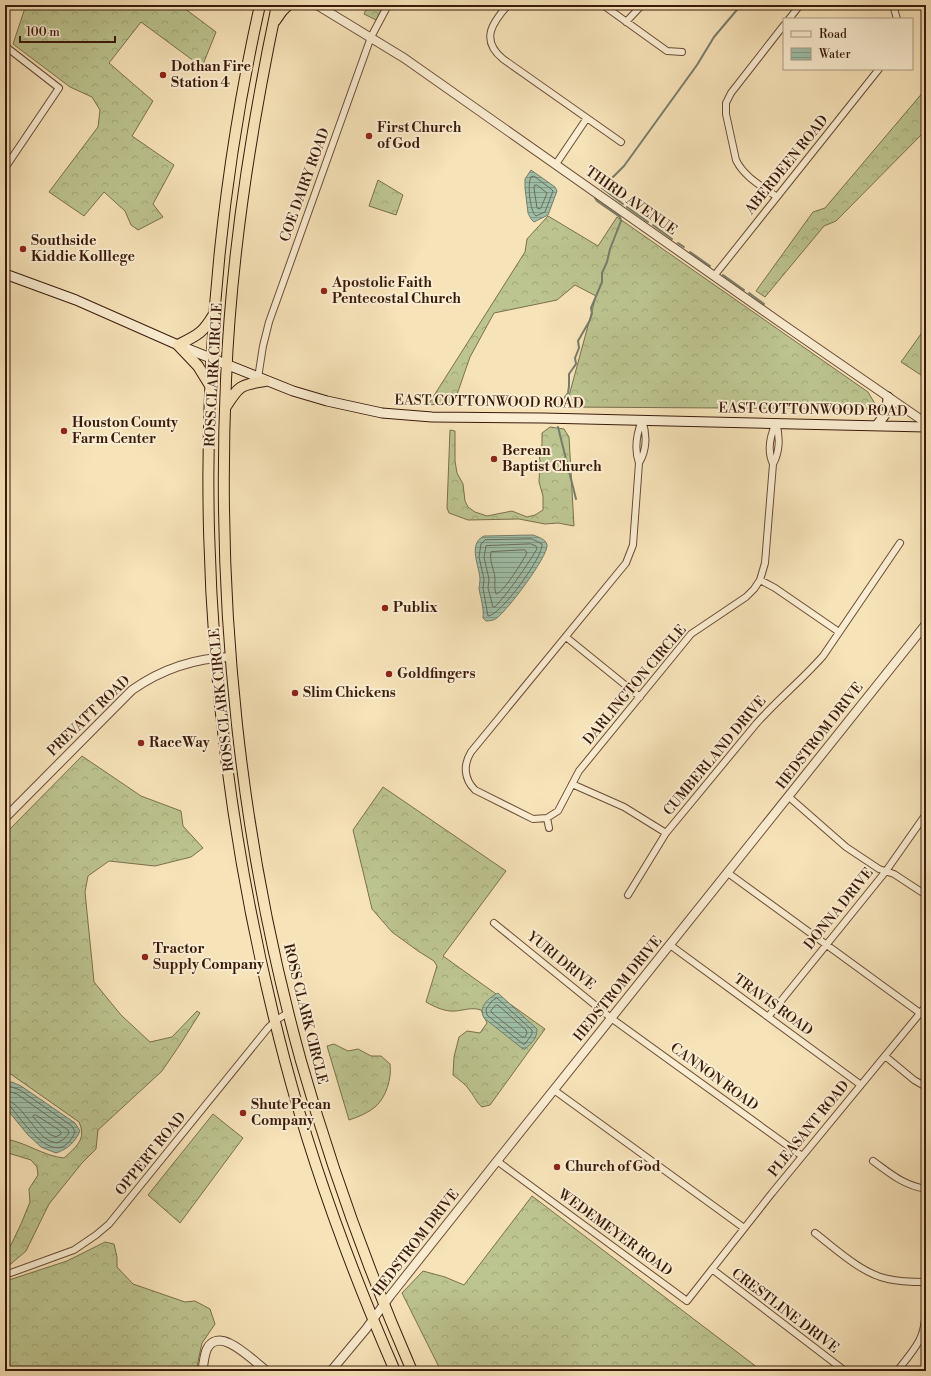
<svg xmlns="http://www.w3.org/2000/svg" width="931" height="1376" viewBox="0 0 931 1376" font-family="'Libre Bodoni',serif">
	<defs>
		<pattern id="forest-crowns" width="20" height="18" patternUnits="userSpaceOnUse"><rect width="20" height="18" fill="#bcc48f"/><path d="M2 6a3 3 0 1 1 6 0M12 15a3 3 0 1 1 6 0" fill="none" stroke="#a2a87a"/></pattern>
		<pattern id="water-rules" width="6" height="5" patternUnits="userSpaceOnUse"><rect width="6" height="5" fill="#9ebfa8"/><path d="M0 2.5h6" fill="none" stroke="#829a87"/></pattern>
	</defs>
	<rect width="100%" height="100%" fill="#f7e3b8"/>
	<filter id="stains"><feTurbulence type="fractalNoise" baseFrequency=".005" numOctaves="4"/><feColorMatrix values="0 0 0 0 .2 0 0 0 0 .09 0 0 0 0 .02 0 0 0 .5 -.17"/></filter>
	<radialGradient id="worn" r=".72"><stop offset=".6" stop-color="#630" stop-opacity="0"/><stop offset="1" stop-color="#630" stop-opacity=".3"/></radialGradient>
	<path fill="url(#forest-crowns)" stroke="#7a6f4d" d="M26 5H180L216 32 202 67 141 22 109 63 153 101 132 136 174 165 153 204 163 217 138 230 131 225 125 211 104 192 84 216 49 192 98 127 100 110 92 97 70 87 13 44Z
		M368 5H384L376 20 364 14Z
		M926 86V130L836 221 824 226 765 297 756 291 813 212 825 208 924 91Z
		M378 180 403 195 396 215 369 206Z
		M548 216 598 246 617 217 868 392 878 409 566 407 596 296 575 285 557 300 494 313 470 357 454 403 428 405 525 252 527 239Z
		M926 327V376L924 377 901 362Z
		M550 427 564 429 569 437 574 526 558 523 545 524 519 519 468 520 449 513 447 508 450 430 455 431V461L457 473 463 484 465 501 468 507 475 512 487 516 512 511 527 517 535 515 543 510V496L539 482 540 460 538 452 542 445V433Z
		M82 756 141 796 181 811 183 826 203 848 191 857 155 866 109 861 88 876 85 892 94 982 121 1015 150 1042 172 1037 197 1011 200 1013 179 1046 162 1071 98 1130 96 1149 82 1163 49 1204 26 1251 5 1269V1251L11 1245 21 1224 30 1202 29 1189 38 1175 37 1167 31 1160 5 1152V1139C26 1142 43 1156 64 1158 76 1147 87 1139 79 1122L5 1070V834Z
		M383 787 506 871 443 956 545 1029 490 1105 482 1107C476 1102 475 1097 470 1091 466 1084 459 1080 453 1075L454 1057 459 1037 467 1031 480 1033 487 1023 481 1010C472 1007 465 1010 456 1011 445 1012 435 1007 426 1002L437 966 434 961 418 951 392 932 372 909 353 830Z
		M334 1044 348 1051 358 1049 371 1056H381L390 1064C392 1078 386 1098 375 1107 368 1113 358 1117 349 1120L327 1046Z
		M213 1114 243 1138 180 1223 148 1195Z
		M532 1196 762 1371H441L402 1293 423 1271 445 1277 464 1285Z
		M105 1242 114 1244 117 1257V1267L133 1284 185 1302 195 1301 210 1309 215 1324 202 1343 196 1371H5V1282L12 1279 67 1261Z"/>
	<path fill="url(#water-rules)" stroke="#767d69" d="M531 170 555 187 557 191 548 215 534 222 531 219 528 213 525 188V179Z
		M533 535C538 537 546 539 547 545 548 557 508 609 498 617 495 620 491 621 486 621L483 618C484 608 481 599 479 589 479 586 480 583 480 580 480 567 467 544 484 536Z
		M498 993 537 1029C537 1038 532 1043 525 1049H523L484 1018C478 1007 488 998 498 993Z
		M12 1082 21 1086 75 1123 80 1131C75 1142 68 1149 56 1153L41 1147 28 1135 5 1107V1083Z"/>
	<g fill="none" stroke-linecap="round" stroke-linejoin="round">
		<path stroke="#6c6c5a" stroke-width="1" d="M531 177 534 176 551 189 553 191 545 212 536 216C530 212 527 183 531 177Z
			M535 185H537L547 193 541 208 539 209 537 208 534 188Z
			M532 539 542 544C544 556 500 616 488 616L483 588 484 579 479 557 481 544 485 540Z
			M531 544 536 546 537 549C524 570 511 589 495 607H493L488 588 489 579 484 557 486 546Z
			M525 550 527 553C522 562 504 592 496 594 494 588 495 584 495 578 494 569 489 561 491 552Z
			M497 998 532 1030V1034L525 1044H523L487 1015 486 1009 492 1001Z
			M496 1005H498L526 1030 527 1033 525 1037H522L492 1013 491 1011Z
			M5 1087H12L20 1090 72 1126 75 1132C57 1173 24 1123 10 1106L5 1105
			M5 1092H11L17 1094 68 1130 69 1133 64 1139 57 1143C53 1142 49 1141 45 1138 34 1130 18 1100 5 1100
			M34 1115H36L59 1130 61 1132V1134L56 1137 49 1134 33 1117Z"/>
		<path stroke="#767d69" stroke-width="2" d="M623 204 602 188 624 166 697 65 714 37 741 5
			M627 207 648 222
			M653 225 672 239
			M678 243 684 247
			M690 252 710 266
			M723 275 744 290
			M749 293 764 304
			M559 405 568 393 569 386V374L576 364 575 358 579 348 578 341 590 320 592 313 591 308 602 282V273L607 262 610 249 621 221 620 217 597 201 595 198
			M558 427 576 499"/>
		<g stroke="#684c36" stroke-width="8">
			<path id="minor" d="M508 5C492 23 480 40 503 59L621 142
				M603 5 667 51 682 52
				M893 5 897 19
				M789 19 800 5
				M626 22 642 5
				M5 46 59 88 5 168
				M556 164 587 118
				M777 197C763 187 744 177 736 160L726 114V103L731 93 784 25
				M714 276 879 69
				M258 378 263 346 269 322 371 37 388 5
				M642 420C637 433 634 449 639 463L633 545 626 563 471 752C463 765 464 779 475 790L533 819 547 818 558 811 579 771 691 634 746 597 754 589 760 580 765 563 773 464C780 452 780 436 776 423
				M639 463C647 450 647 434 642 420
				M773 464C767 451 770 436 776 423
				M760 580 775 588 839 632
				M566 637 640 697
				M572 784 624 807 666 833
				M789 797 846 847 879 869 894 874 926 895
				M547 818 549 828
				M728 873 920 1013
				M628 895 666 833 756 724C777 700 802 680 823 656L900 543
				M494 923 611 1018 802 1156
				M670 945 861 1085
				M768 1017 886 871 926 814
				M885 1056 914 1080 926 1087
				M554 1090 744 1228
				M497 1161 687 1301 772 1193 926 1006
				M873 1161C891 1174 903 1185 926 1189
				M815 1233C836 1249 862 1274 888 1279 900 1282 914 1282 926 1282
				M712 1269 845 1371
				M5 1275 74 1250 96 1235 109 1224 268 1028 275 1021 289 1012
				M897 1371C905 1361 913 1352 919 1341 928 1324 925 1301 926 1282"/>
		</g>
		<g stroke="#684c36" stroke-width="10">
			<path id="tertiary" d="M317 5 404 58 781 323 926 423
				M5 818 132 690C162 669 194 658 231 657
				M202 1371C204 1364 204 1355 207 1349 219 1324 254 1362 267 1371
				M331 1371 366 1329 390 1296 497 1161 926 624"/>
		</g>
		<g stroke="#391a0b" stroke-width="11">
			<path id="secondary" d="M5 274 76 300 178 345 293 391 327 401 382 413 432 417 543 418 926 427
				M877 425 887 412 888 397"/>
		</g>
		<g stroke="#391a0b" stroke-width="12">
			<path id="trunk" d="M260 5C182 354 194 716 285 1061 313 1167 351 1270 395 1371
				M277 5C251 128 231 254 226 380 216 608 240 841 301 1061 331 1167 368 1270 412 1371
				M275 21 282 11 288 5
				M211 387 198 366 178 345C198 335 203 333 214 314
				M225 408C239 386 239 385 265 381"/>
		</g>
		<use href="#minor" stroke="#faedd1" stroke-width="6"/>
		<use href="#tertiary" stroke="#faedd1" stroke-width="8"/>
		<use href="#secondary" stroke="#faedd1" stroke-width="9"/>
		<use href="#trunk" stroke="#f7e3b8" stroke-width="10"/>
	</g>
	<g fill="#8f2418" stroke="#faedd1" stroke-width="1.5">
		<circle cx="163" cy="75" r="4"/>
		<circle cx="369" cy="136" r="4"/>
		<circle cx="23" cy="249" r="4"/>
		<circle cx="324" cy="291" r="4"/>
		<circle cx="64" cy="431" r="4"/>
		<circle cx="494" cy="459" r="4"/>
		<circle cx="385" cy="608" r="4"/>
		<circle cx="389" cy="674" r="4"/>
		<circle cx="295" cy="693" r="4"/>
		<circle cx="141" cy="743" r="4"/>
		<circle cx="145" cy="957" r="4"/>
		<circle cx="243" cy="1113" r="4"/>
		<circle cx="557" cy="1167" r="4"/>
	</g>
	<g text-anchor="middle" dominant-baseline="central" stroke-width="4" stroke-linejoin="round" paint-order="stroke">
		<g font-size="14" font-weight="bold" fill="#391a0b" stroke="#faedd1" text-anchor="start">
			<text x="171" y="67">Dothan Fire<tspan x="171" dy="16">Station 4</tspan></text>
			<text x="377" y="128">First Church<tspan x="377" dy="16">of God</tspan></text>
			<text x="31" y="241">Southside<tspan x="31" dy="16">Kiddie Kolllege</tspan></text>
			<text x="332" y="283">Apostolic Faith<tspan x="332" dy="16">Pentecostal Church</tspan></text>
			<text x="72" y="423">Houston County<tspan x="72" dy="16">Farm Center</tspan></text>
			<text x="502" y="451">Berean<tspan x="502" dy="16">Baptist Church</tspan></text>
			<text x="393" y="608">Publix</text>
			<text x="397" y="674">Goldfingers</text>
			<text x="303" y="693">Slim Chickens</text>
			<text x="149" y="743">RaceWay</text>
			<text x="153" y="949">Tractor<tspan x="153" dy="16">Supply Company</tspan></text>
			<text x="251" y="1105">Shute Pecan<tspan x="251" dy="16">Company</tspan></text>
			<text x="565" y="1167">Church of God</text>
		</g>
		<g font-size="14" fill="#391a0b" stroke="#faedd1">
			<text transform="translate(787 165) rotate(-51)">ABERDEEN ROAD</text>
			<text transform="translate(305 185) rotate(-70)">COE DAIRY ROAD</text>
			<text transform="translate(631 201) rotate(35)">THIRD AVENUE</text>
			<text transform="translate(214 375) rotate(-87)">ROSS CLARK CIRCLE</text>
			<text transform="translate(489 402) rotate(1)">EAST COTTONWOOD ROAD</text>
			<text transform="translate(813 410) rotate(1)">EAST COTTONWOOD ROAD</text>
			<text transform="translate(635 685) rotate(-50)">DARLINGTON CIRCLE</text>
			<text transform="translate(222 700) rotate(-96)">ROSS CLARK CIRCLE</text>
			<text transform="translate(89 716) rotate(-44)">PREVATT ROAD</text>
			<text transform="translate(820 736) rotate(-52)">HEDSTROM DRIVE</text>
			<text transform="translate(715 756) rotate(-50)">CUMBERLAND DRIVE</text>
			<text transform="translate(839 909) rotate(-51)">DONNA DRIVE</text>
			<text transform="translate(561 961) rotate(39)">YURI DRIVE</text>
			<text transform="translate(618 989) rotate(-51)">HEDSTROM DRIVE</text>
			<text transform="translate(773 1005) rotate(36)">TRAVIS ROAD</text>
			<text transform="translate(305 1014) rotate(76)">ROSS CLARK CIRCLE</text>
			<text transform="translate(714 1077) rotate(36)">CANNON ROAD</text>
			<text transform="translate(809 1129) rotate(-51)">PLEASANT ROAD</text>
			<text transform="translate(151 1154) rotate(-51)">OPPERT ROAD</text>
			<text transform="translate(615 1233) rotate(36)">WEDEMEYER ROAD</text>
			<text transform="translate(416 1243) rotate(-52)">HEDSTROM DRIVE</text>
			<text transform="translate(785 1311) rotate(37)">CRESTLINE DRIVE</text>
		</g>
	</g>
	<rect width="931" height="1376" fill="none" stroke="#f7e3b8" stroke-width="20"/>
	<rect x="6" y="6" width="919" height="1364" fill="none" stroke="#391a0b" stroke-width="2"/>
	<rect x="10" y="10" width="911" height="1356" fill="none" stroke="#391a0b"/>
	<rect x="783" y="18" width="130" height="52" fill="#faedd1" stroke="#ad9982"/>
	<rect x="791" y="31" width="20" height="6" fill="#faedd1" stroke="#ad9982"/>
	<text x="819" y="38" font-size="12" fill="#391a0b">Road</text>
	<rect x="791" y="48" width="20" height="12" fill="url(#water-rules)" stroke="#ad9982"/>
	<text x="819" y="58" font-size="12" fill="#391a0b">Water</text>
	<path d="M20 36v6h95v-6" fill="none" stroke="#391a0b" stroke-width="2"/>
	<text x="26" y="36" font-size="12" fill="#391a0b" stroke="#faedd1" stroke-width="3" paint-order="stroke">100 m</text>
	<rect width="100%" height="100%" filter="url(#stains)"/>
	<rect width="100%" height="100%" fill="url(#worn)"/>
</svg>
